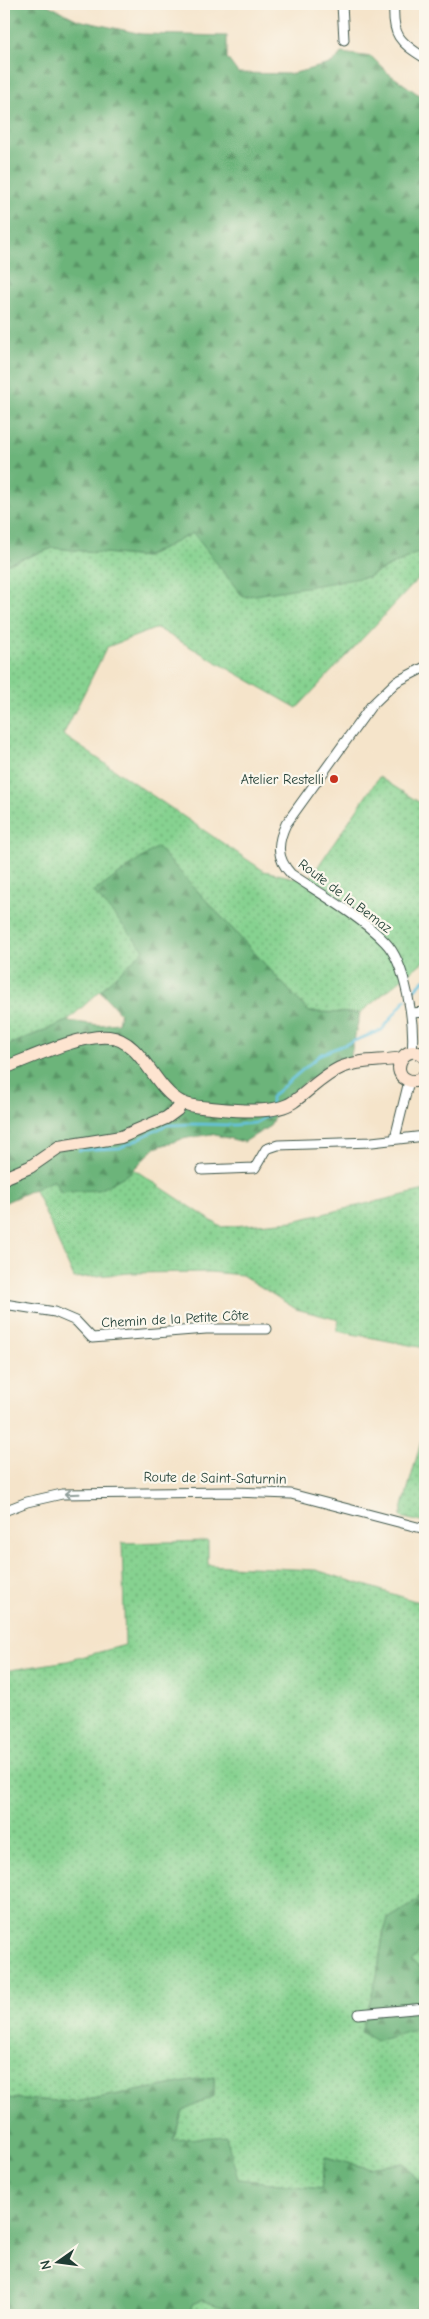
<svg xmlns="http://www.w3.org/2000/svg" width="429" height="2319" viewBox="0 0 429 2319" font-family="'Comic Neue',sans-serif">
	<defs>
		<pattern id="grass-dots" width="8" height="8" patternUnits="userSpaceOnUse" patternTransform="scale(1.25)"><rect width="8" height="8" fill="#86d290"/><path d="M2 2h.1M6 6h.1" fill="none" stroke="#6dac76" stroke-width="1.8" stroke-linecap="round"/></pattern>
		<pattern id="forest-firs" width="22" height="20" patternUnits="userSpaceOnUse" patternTransform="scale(1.25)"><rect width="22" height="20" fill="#6cb47a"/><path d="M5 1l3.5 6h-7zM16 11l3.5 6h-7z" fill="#589465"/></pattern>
	</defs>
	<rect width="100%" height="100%" fill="#fbf7ec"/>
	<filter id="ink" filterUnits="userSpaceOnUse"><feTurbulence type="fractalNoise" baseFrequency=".02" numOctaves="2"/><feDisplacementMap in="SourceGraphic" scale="10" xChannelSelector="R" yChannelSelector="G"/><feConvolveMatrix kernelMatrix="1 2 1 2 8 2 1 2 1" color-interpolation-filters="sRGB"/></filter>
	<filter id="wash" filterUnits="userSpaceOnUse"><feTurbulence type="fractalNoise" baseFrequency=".0096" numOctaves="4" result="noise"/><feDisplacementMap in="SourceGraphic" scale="20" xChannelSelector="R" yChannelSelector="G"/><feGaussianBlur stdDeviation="1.12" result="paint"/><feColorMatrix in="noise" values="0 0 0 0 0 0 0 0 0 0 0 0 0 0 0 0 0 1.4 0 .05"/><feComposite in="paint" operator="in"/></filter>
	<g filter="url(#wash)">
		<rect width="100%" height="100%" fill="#f5e4ca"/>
		<path fill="url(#grass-dots)" stroke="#528862" d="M193 533 367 577 425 549V572L297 708 157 628 107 647 63 735 264 871 308 881 379 777 425 806V960L360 1013 309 1012 157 847 145 950 67 1021 4 1047V565L53 548 145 557Z
			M132 1168 221 1227 293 1221 425 1190V1348L337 1331 339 1320 296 1309 242 1275 210 1272 130 1273 74 1278 34 1188 54 1180Z
			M425 1427V1523L400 1517Z
			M208 1541V1565L316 1570 425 1604V1884L418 1900 388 1919 383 1935 377 1976 421 2028 425 2029V2172L419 2182 404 2163 368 2168 326 2157 321 2189 238 2179 173 2140 183 2111 214 2096V2077L75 2102 4 2098V1671L67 1661 125 1645 122 1543Z
			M423 1946H425V1971L411 1962Z
			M202 2300 242 2313 247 2315H193L192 2304Z"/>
		<path fill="url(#forest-firs)" stroke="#467857" d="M4 4H46L78 20 142 34 227 36V58L238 73 291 74 333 63 341 53 372 57 388 73 425 99V549L367 577 243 597 193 533 145 557 53 548 4 565Z
			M157 847 309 1012 360 1013 350 1059 308 1081 283 1099 270 1126 244 1142 211 1134 182 1139 155 1148 130 1173 99 1190 60 1192 54 1180 4 1203V1047L67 1021 99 1025 118 1023 120 1013 100 991 144 950 94 892Z
			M425 1884V1946L411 1962 425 1971V2029L421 2028 376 2041 361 2032 377 1976 383 1935 388 1919 418 1900Z
			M214 2077V2096L183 2111 173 2140 226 2136 238 2179 321 2189 325 2157 368 2168 404 2163 419 2182 425 2172V2315H247L202 2300 192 2304 193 2315H4V2098L75 2102Z"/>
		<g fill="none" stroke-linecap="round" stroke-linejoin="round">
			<path stroke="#64c3e2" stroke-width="2.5" d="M409 995 425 979
				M271 1106V1097L321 1054 382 1030 406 999
				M79 1150 120 1148 167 1125 194 1124 234 1125 255 1123 269 1115"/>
		</g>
	</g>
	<g filter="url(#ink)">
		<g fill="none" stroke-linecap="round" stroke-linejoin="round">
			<g stroke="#3f564a" stroke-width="11">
				<path id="street" d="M342 4 344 40
					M394 4C392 35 399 42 425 58
					M411 1013 425 1012
					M412 1052C415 1024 406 963 385 942 360 916 321 894 291 874 276 858 277 843 286 824L371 706 396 682 425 667
					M395 1138 409 1081
					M202 1170 255 1168 266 1149 278 1145 372 1142 425 1136
					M4 1304 55 1312 76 1321 92 1338 206 1329H267
					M4 1511 27 1502 62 1494 233 1492 291 1494 425 1529
					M358 2014 425 2008"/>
			</g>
			<g stroke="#3f564a" stroke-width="14">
				<path id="secondary" d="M425 1058C405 1037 386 1076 411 1081 417 1082 421 1079 425 1075
					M4 1068C30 1058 81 1034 109 1037 143 1041 153 1088 181 1102 190 1107 201 1107 211 1108 233 1110 274 1115 293 1102 309 1091 323 1075 342 1067 362 1059 382 1062 402 1058
					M4 1178 30 1167 59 1147 121 1137 166 1118 177 1110 182 1103"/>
			</g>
			<use href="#street" stroke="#fff" stroke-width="9"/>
			<use href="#secondary" stroke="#fde4d0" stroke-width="12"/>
		</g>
		<defs><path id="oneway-shaft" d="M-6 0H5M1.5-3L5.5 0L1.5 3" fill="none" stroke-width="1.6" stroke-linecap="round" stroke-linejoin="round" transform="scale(1.25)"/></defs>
		<use stroke="#8f9e9a" href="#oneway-shaft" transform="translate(72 1494) rotate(178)"/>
	</g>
	<circle fill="#c8321e" stroke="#fbf7ec" stroke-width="2" cx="334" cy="779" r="5"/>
	<g text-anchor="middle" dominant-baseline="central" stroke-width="4.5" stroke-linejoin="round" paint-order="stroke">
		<g font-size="14" fill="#1f3d34" stroke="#fbf7ec" text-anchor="end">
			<text x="324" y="779">Atelier Restelli</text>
		</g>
		<g font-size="14" fill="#1f3d34" stroke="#fbf7ec">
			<text transform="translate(345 896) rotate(37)">Route de la Bemaz</text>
			<text transform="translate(175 1319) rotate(-3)">Chemin de la Petite Côte</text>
			<text transform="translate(215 1478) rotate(1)">Route de Saint-Saturnin</text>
		</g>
	</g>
	<rect width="429" height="2319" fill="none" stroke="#fbf7ec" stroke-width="20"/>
	<g transform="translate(58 2262) rotate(256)" stroke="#fbf7ec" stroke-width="4" paint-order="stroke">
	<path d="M0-4L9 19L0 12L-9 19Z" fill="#1f3d34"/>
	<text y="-8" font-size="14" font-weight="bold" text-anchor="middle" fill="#1f3d34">N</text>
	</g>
</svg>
